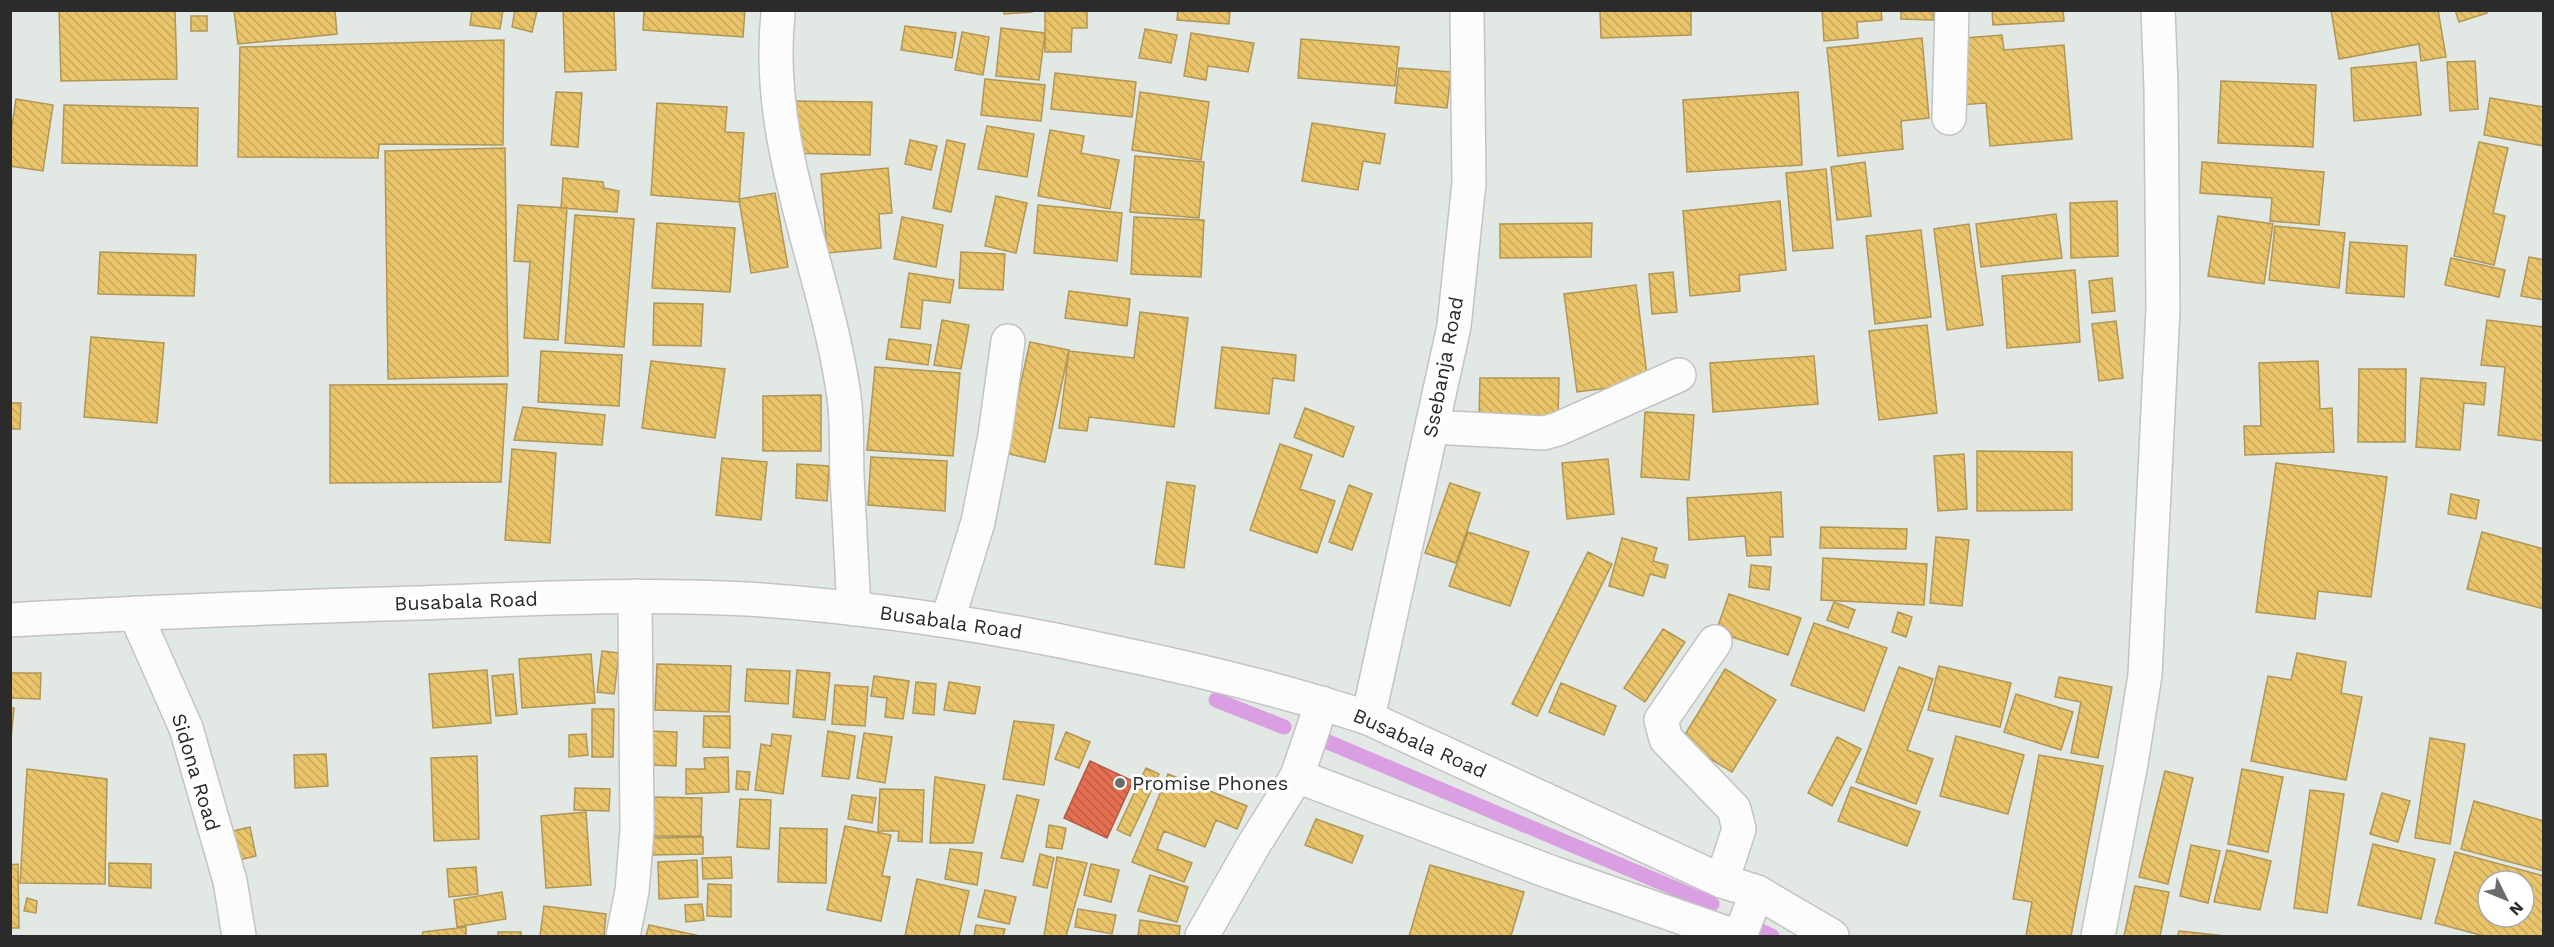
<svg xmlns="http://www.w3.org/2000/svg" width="2554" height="947" viewBox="0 0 2554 947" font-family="'Work Sans',sans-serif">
	<defs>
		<pattern id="homes-back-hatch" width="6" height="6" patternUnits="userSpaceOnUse" patternTransform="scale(1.5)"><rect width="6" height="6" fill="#e9c46a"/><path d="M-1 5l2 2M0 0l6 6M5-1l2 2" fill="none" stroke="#c8a95c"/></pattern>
		<pattern id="shops-back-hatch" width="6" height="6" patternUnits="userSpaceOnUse" patternTransform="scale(1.5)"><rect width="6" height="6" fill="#e76f51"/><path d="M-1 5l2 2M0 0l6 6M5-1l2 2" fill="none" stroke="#bb5b43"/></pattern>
	</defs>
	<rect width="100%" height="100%" fill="#e2e8e3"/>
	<path fill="url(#homes-back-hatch)" stroke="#b09657" stroke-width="1.5" fill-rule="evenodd" d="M59 10H175L177 79 61 81Z
		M234 10H335L337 34 238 44Z
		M472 10H503L500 29 470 25Z
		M515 10 537 11 532 32 512 27Z
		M563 10H614L616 70 565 72Z
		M644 10H745L743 37 643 30Z
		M1004 10H1032V12L1004 14Z
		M1045 10H1087V28H1072L1071 52H1045Z
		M1178 10H1230L1229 24 1177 20Z
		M1600 10H1691V35L1601 38Z
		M1822 10H1881L1882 20 1857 22 1858 38 1824 41Z
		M1901 10H1934L1933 20 1901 19Z
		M1992 10H2063L2064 21 1993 25Z
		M2331 10H2438L2446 57 2421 61 2419 44 2339 59Z
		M2455 10H2486L2487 13 2459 22Z
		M191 16H207V31H191Z
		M905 26 956 33 952 58 901 50Z
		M1001 28 1045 33 1039 80 996 76Z
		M1145 29 1177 35 1171 63 1139 58Z
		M962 32 989 37 983 75 955 70Z
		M1191 33 1254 43 1248 72 1208 66 1206 80 1184 76Z
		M2002 35 2004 50 2064 45 2072 139 1990 146 1986 103 1957 105 1952 39Z
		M1922 38 1929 118 1901 121 1903 149 1838 156 1827 48Z
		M1301 39 1399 47 1395 86 1298 78Z
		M504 40 503 145 379 144 378 158 238 157 240 47Z
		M2475 61 2478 109 2450 111 2447 62Z
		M2416 62 2421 115 2354 121 2351 68Z
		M1399 68 1451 72 1447 108 1395 103Z
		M1055 73 1136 82 1132 117 1051 109Z
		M985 79 1045 85 1041 121 981 115Z
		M2221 81 2316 85 2313 147 2218 143Z
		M556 92 582 93 578 147 551 145Z
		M1140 92 1209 102 1201 160 1132 150Z
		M1798 92 1802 165 1687 172 1683 100Z
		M2490 98 2544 107V146L2484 135Z
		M16 99 53 105 43 171 10 166V140Z
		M789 101 872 102 870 155 787 153Z
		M657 103 727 107 725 132 744 133 739 202 651 195Z
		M64 105 198 108 197 166 62 163Z
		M1312 123 1385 134 1380 164 1363 161 1358 190 1302 181Z
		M987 126 1034 134 1027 177 978 169Z
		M1050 130 1084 136 1081 153 1119 160 1110 209 1038 196Z
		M910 140 937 146 931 170 905 164Z
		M947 140 965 144 951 212 933 208Z
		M2479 142 2508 148 2493 213 2505 216 2494 265 2454 256Z
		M505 148 508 376 388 379 385 151Z
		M1135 156 1204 162 1199 218 1130 212Z
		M1865 162 1871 216 1837 220 1831 167Z
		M2202 162 2324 172 2319 225 2270 221 2272 198 2200 193Z
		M888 168 892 213 879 214 881 248 827 253 821 174Z
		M1826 169 1833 248 1793 251 1786 173Z
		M563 178 603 182 604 188 619 191 617 212 561 208Z
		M775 193 788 267 751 273 739 199Z
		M996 196 1027 203 1016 253 985 246Z
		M1780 201 1786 270 1739 275 1740 291 1690 296 1683 211Z
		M2117 201 2118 256 2071 258 2070 203Z
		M518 205 567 208 558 340 524 338 530 262 514 261Z
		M1038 205 1122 213 1117 261 1034 253Z
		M2056 214 2062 258 1981 267 1976 224Z
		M575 215 634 219 624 347 565 343Z
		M2218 216 2273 224 2264 284 2208 276Z
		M902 217 943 225 936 267 894 259Z
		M1134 217 1204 220 1201 277 1131 274Z
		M657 223 735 228 730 292 652 288Z
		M1592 223 1591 257 1500 258V224Z
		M1969 224 1983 325 1947 330 1934 229Z
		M2275 226 2345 233 2339 288 2269 280Z
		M1921 230 1931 317 1875 324 1866 236Z
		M2350 242 2407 246 2404 297 2346 293Z
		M100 252 196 255 194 296 98 294Z
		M961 252 1005 254 1003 290 959 288Z
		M2529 257 2544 260V300L2521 296Z
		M2451 258 2505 270 2499 297 2445 285Z
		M2075 270 2080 342 2007 348 2002 276Z
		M1673 272 1677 312 1652 314 1649 274Z
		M909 273 954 280 950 303 923 300 920 329 901 327Z
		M2112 278 2115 311 2092 313 2089 281Z
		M1636 285 1648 383 1577 392 1564 294Z
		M1069 291 1130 299 1127 326 1065 318Z
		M654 303 703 304 701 346 653 345Z
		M1140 312 1188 318 1174 427 1089 417 1087 431 1059 428 1069 351 1134 358Z
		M942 320 969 325 961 369 934 365Z
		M2487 320 2544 327V441L2498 435 2505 367 2481 365Z
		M2116 321 2123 378 2099 381 2092 324Z
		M1927 325 1937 413 1879 420 1869 331Z
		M91 337 164 343 157 423 84 417Z
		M889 339 931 345 928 365 886 359Z
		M1030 342 1069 350 1045 462 1005 453Z
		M1222 347 1296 355 1294 381 1273 378 1269 414 1215 408Z
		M541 351 622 355 619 406 538 402Z
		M1814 356 1818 404 1713 412 1710 363Z
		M651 361 725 369 715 438 642 428Z
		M2318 361 2320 409 2332 408 2334 452 2245 455 2244 426H2261L2259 363Z
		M875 367 960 373 953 456 867 450Z
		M2359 369H2406L2405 442H2358Z
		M1480 378H1559L1558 420 1479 419Z
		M2421 378 2486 383 2484 405 2464 403 2460 450 2416 447Z
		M507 384 501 482 330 483V385Z
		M821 395V451H763V396Z
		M10 403H21L20 429H10Z
		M523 407 605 415 602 445 514 440Z
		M1305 408 1354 427 1343 457 1294 437Z
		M1645 412 1694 415 1689 480 1641 477Z
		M1280 444 1312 455 1300 489 1335 501 1317 553 1250 530Z
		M512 449 556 453 550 543 505 540Z
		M1977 451 2072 452V510L1977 511Z
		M1964 454 1967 509 1938 511 1934 456Z
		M871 457 947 461 945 511 868 505Z
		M722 458 767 462 761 520 716 515Z
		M1608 459 1614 514 1567 519 1562 463Z
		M2276 463 2387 477 2371 597 2318 591 2315 619 2256 612Z
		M797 464 829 466 827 501 796 498Z
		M1167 482 1195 486 1184 568 1155 564Z
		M1450 483 1480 493 1456 563 1425 553Z
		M1349 485 1372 494 1352 550 1329 542Z
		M1781 492 1783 537H1770L1771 555 1747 556 1745 536 1689 540 1687 498Z
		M2451 494 2479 500 2476 519 2448 514Z
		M1821 527 1907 529 1906 549 1820 548Z
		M1468 532 1529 552 1510 606 1449 586Z
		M2482 532 2544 549V609L2467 589Z
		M1936 537 1969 540 1962 606 1930 603Z
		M1622 538 1657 548 1653 561 1668 565 1665 578 1650 574 1643 596 1609 586Z
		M1588 552 1612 564 1537 716 1512 704Z
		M1823 558 1927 564 1924 605 1821 600Z
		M1751 565 1771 567 1769 590 1749 587Z
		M1729 594 1801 618 1788 655 1716 632Z
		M1834 602 1855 610 1848 628 1827 620Z
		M1898 612 1912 617 1906 637 1892 632Z
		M1814 623 1887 648 1864 711 1791 685Z
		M1663 629 1685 642 1645 702 1624 688Z
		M602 651 619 653 614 694 597 692Z
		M2297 653 2346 662 2341 693 2362 697 2346 780 2251 761 2268 676 2291 680Z
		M591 654 595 703 522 708 519 659Z
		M657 664 731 666 729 712 655 710Z
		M1939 666 2011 683 2000 727 1928 710Z
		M1899 667 1933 679 1907 750 1933 759 1916 804 1856 782Z
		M747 669 790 671 788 704 745 701Z
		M1725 669 1776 700 1732 772 1681 741Z
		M487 670 491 723 433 728 429 674Z
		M797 670 830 673 825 720 793 717Z
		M11 673H41L40 699 10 698Z
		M513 674 517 714 496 716 492 676Z
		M874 676 909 681 903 719 885 717 887 698 871 696Z
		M2059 677 2112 687 2098 758 2071 753 2081 702 2055 697Z
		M916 682 936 684 934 715 913 713Z
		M949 682 980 687 975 714 944 710Z
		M1561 683 1616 706 1604 735 1549 712Z
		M835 685 868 687 865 726 832 724Z
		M2016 694 2073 712 2061 750 2004 732Z
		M10 708H14L10 749Z
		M592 709H614L613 757H592Z
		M704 716H730V748L703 747Z
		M1014 721 1054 725 1044 785 1003 779Z
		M649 731 677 732 676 766 649 765Z
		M828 731 855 736 849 779 822 776Z
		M1066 732 1090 742 1079 768 1055 759Z
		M864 733 892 737 885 783 857 778Z
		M586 734 588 755 569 757V735Z
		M772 734 791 736 783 794 755 790 761 744 771 746Z
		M1956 736 2024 755 2008 814 1940 796Z
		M1837 737 1861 749 1832 806 1808 793Z
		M2430 738 2465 744 2450 844 2415 838Z
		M326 754 328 786 295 788 294 755Z
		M2039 755 2103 766 2071 936H2026L2032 902 2013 899Z
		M477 756 479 839 434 841 431 758Z
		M728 757 729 792 686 794V769H705L704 758Z
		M1146 768 1159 774 1130 836 1117 830Z
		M27 769 107 779 105 884 20 883Z
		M2242 769 2283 777 2268 852 2228 844Z
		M737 771 750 772 748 790 736 789Z
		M2165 771 2193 778 2168 884 2139 877Z
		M1168 774 1247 806 1237 829 1216 820 1205 847 1164 831 1157 849 1192 863 1184 882 1132 862Z
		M935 777 985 785 973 843H930Z
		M1851 787 1920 812 1907 846 1838 821Z
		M575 788 610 789 609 811 574 810Z
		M880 789 924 790 922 842 898 841 899 831H878Z
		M2310 790 2344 794 2327 913 2294 908Z
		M2382 793 2410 801 2398 842 2370 834Z
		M852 795 876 798 872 823 848 819Z
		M1017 795 1039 800 1023 862 1001 858Z
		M651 797 702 798 701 836H651Z
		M740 799 771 800 769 849 737 847Z
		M2474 801 2544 821V871L2461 849Z
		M586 812 591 885 546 888 541 816Z
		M1316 819 1363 836 1352 863 1305 845Z
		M1049 825 1066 828 1062 849 1046 847Z
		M845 826 891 835 882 876 890 877 881 921 827 910Z
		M250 827 256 856 234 861 229 832Z
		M780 828 827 829 826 883 778 882Z
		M703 837V854L650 855V838Z
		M2373 844 2435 859 2421 919 2358 905Z
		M2191 845 2220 851 2208 903 2180 896Z
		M950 849 982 853 977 885 945 879Z
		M2227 850 2271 861 2260 910 2214 902Z
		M2455 852 2544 876V936H2484L2435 923ZM2488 881H2524V917H2488Z
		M1040 854 1054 858 1047 888 1033 885Z
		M731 857 732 878 703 879 702 858Z
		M1057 857 1087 863 1066 936H1044Z
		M697 860 698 897 659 899 658 862Z
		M109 863 151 864V888L109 886Z
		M18 864 19 928H10V865Z
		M1091 864 1119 870 1111 902 1084 895Z
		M1430 865 1524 892 1511 936H1409Z
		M476 867 478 894 449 897 447 869Z
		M1150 875 1188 887 1177 922 1138 911Z
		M917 879 969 891 959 936H905Z
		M708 884 731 885V917L707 916Z
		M2135 886 2169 892 2160 936H2124Z
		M985 890 1016 897 1009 924 978 917Z
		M502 892 506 919 457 927 454 900Z
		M27 898 37 901 36 913 24 911Z
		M702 904 704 920 686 922 685 905Z
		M544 906 606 914 604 936H540Z
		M1078 909 1116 915 1112 934 1075 927Z
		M1140 920 1180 926 1179 936H1138Z
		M649 925 700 936H646Z
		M976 925 1005 929 1003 936H974Z
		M466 927V936H422L423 932Z
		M2179 931 2226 936H2178Z
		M498 932H521V936H498Z"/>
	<path fill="url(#shops-back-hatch)" stroke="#af5b46" stroke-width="1.5" d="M1090 761 1133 781 1107 838 1064 818Z"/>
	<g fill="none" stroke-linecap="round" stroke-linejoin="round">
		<path stroke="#da9ee2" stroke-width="15" d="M1216 700 1284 727
			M1328 742 1712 904
			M1761 931 1772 936"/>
		<g stroke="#c2c3c2" stroke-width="36">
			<path id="street" d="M778 14C764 144 824 264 843 390 848 418 846 448 847 476 849 520 852 565 854 609
				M1949 118 1952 10
				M1432 427 1544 433 1558 429 1679 375
				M135 613 186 728 230 881 239 936
				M948 619 978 522 995 435 1008 341
				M1715 642 1661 720 1666 739 1734 809 1739 829 1722 881
				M1368 718 1454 326 1469 183 1467 10
				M1297 776 1553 873 1735 936
				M623 936 632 891 637 830 635 596
				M1202 936 1253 846 1297 776 1322 703
				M1740 936 1757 892
				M2098 936 2131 763 2145 675 2163 309 2161 87 2158 10"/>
		</g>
		<g stroke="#c2c3c2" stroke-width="36">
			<path id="secondary" d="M10 620C146 612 281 607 417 603 527 599 637 593 747 599 869 607 989 625 1108 651 1196 669 1283 690 1368 718L1722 881 1757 892 1832 936"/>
		</g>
		<use href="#street" stroke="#fbfcfb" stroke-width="33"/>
		<use href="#secondary" stroke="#fbfcfb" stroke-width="33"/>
	</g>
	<circle fill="#6b6d6b" stroke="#fff" stroke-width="2" cx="1120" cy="783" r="6"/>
	<g text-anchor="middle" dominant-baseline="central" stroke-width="6" stroke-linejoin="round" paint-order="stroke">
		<g font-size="20" fill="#2b2b2b" stroke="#fff">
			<text transform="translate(1443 367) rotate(-79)">Ssebanja Road</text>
			<text transform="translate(466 601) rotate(-2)">Busabala Road</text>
			<text transform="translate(951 622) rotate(8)">Busabala Road</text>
			<text transform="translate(1420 743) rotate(24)">Busabala Road</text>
			<text transform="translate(196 772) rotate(73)">Sidona Road</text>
		</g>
		<g font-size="20" fill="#2b2b2b" stroke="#fff" text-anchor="start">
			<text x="1132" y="783">Promise Phones</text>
		</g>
	</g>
	<rect width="2554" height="947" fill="none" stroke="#2b2b2b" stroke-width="24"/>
	<g transform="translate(2506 899) rotate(133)"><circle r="28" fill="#ffffff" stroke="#aaaaaa" stroke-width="1.5"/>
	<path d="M0-4.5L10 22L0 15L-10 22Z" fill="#6b6d6b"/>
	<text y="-9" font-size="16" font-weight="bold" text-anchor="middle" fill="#2b2b2b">N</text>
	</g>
</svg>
